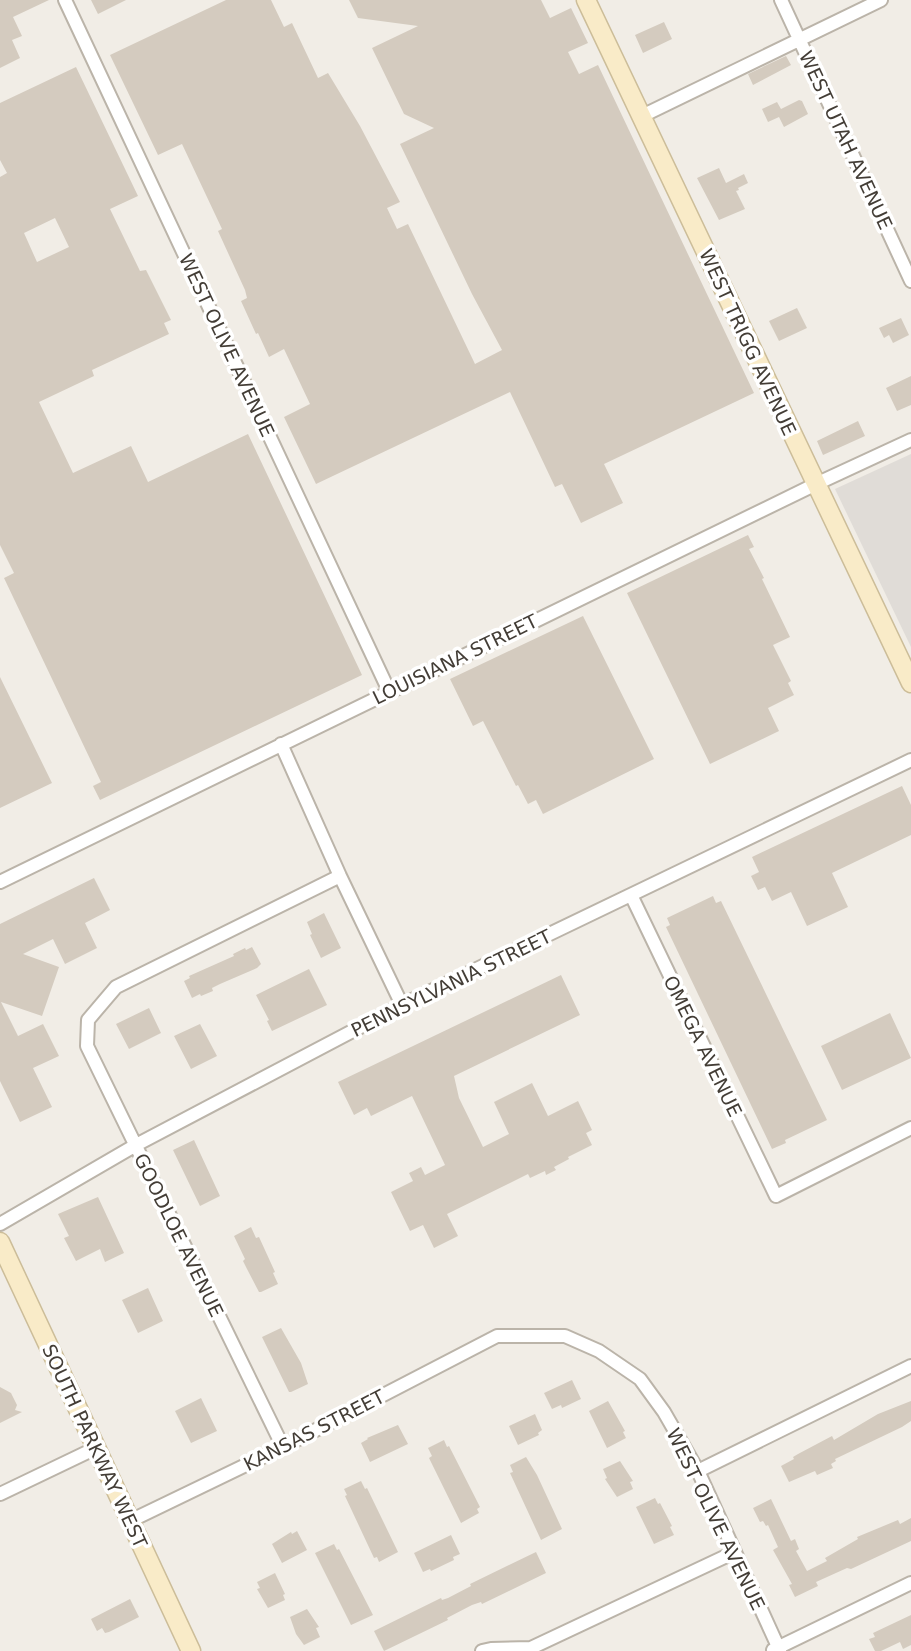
<svg xmlns="http://www.w3.org/2000/svg" width="911" height="1651" viewBox="0 0 911 1651" font-family="'DejaVu Sans',sans-serif">
	<rect width="100%" height="100%" fill="#f1ede6"/>
	<path fill="#e0dcd7" d="M911 454V647L835 489Z"/>
	<path fill="#d4cbbf" fill-rule="evenodd" d="M0 0H49L13 17 22 36 12 40 20 58 0 68Z
		M91 0H126L98 14Z
		M226 0H271L284 27 292 23 318 78 328 73 360 126 400 202 387 208 397 229 408 224 475 364 502 350 472 294 400 144 434 128 404 114 372 48 418 26 358 18 349 0H541L550 18 571 8 588 43 568 52 579 74 598 65 754 393 604 464 623 503 581 523 562 484 555 487 510 392 316 484 284 417 310 404 284 349 269 357 258 333 256 334 241 301 247 298 245 290 218 231 222 229 182 144 158 155 110 55Z
		M664 22 672 39 643 53 635 35Z
		M786 56 791 65 753 85 748 74Z
		M76 67 138 196 110 209 140 271 146 270 171 320 164 323 169 334 92 370 94 376 39 402 73 473 131 446 148 482 248 434 362 675 100 800 93 786 101 782 4 578 14 573 0 545V177L7 173 0 160V103ZM55 218 69 247 37 262 24 233Z
		M799 100 802 101 808 114 784 127 779 117 768 122 762 109 777 102 781 109Z
		M719 168 726 183 744 174 748 183 738 188 739 190 736 191 745 209 719 220 697 178Z
		M797 308 807 328 779 341 769 321Z
		M901 318 909 335 893 343 889 335 884 338 879 328Z
		M911 376V405L897 411 886 388Z
		M858 421 865 436 823 455 817 441Z
		M748 535 754 547 749 549 764 578 762 579 790 637 773 645 791 681 788 683 794 695 768 708 779 731 710 764 627 593Z
		M583 616 654 759 543 814 536 800 528 804 518 785 516 786 483 721 473 726 450 679Z
		M0 677 52 783 0 808Z
		M902 786 911 805V835L832 873 848 907 807 926 791 892 772 901 765 887 758 890 751 876 759 872 752 857Z
		M94 878 110 910 85 923 97 948 65 964 53 939 23 954 59 967 42 1016 1 1002 18 1036 43 1024 59 1056 33 1068 52 1107 20 1122 0 1081V924Z
		M713 896 716 903 721 901 827 1120 785 1140 786 1143 772 1149 666 927 670 925 667 918Z
		M324 913 341 948 321 958 310 935 312 934 307 922Z
		M252 947 261 964 257 968 220 984 212 988 213 991 201 996 200 994 192 998 184 981 190 978 189 976 234 956 233 954 245 948 246 950Z
		M309 969 327 1005 272 1031 267 1021 269 1020 256 995Z
		M561 975 580 1015 454 1076 459 1098 483 1147 509 1134 494 1102 532 1083 548 1116 578 1101 592 1130 586 1133 592 1145 568 1157 569 1159 554 1167 556 1170 546 1175 545 1171 530 1178 528 1174 447 1214 458 1236 434 1248 423 1225 410 1231 391 1192 413 1181 409 1173 421 1167 425 1175 445 1165 412 1096 371 1116 367 1108 354 1115 338 1082Z
		M149 1008 161 1033 129 1049 116 1024Z
		M890 1013 911 1058 842 1090 821 1046Z
		M200 1024 217 1056 191 1069 174 1036Z
		M194 1140 220 1196 200 1206 173 1150Z
		M98 1197 124 1253 105 1262 100 1249 76 1261 64 1238 69 1236 58 1214Z
		M251 1227 256 1238 259 1237 275 1272 273 1273 278 1284 261 1292H259L247 1269 243 1261 245 1259 234 1236Z
		M148 1288 163 1321 138 1333 122 1300Z
		M281 1328 301 1363 308 1384 291 1392H289L262 1337Z
		M572 1380 581 1399 562 1408 561 1405 552 1409 544 1393Z
		M0 1387 11 1393 17 1405 15 1410 22 1412 0 1423Z
		M201 1398 217 1431 191 1443 175 1411Z
		M608 1401 625 1431 623 1432 626 1438 607 1448 589 1411Z
		M911 1401V1421L902 1427 835 1459 836 1461 831 1464 833 1468 817 1475 815 1471 789 1482 781 1466 794 1459 793 1457 798 1454 832 1436 834 1440 878 1414Z
		M535 1414 542 1430 538 1433 539 1435 518 1445 509 1426Z
		M398 1425 408 1444 370 1462 361 1443 368 1439 367 1438Z
		M444 1440 447 1447 449 1446 480 1507 477 1509 479 1513 461 1523 429 1458 432 1456 428 1448Z
		M526 1457 537 1475 562 1529 541 1540 510 1473 513 1472 510 1465Z
		M620 1461 633 1481 630 1482 633 1489 617 1497 605 1479 607 1478 603 1469Z
		M361 1481 365 1489 367 1488 398 1552 379 1562 377 1557 374 1558 345 1496 347 1495 344 1489Z
		M655 1498 658 1504 660 1503 672 1526 670 1527 674 1535 654 1544 636 1507Z
		M771 1499 791 1541 795 1539 799 1549 796 1551 807 1571 827 1561 825 1558 858 1539 857 1537 898 1520 900 1524 911 1518V1541L851 1569 847 1568 816 1582 818 1586 795 1597 789 1585 792 1584 773 1550 778 1547 768 1525 766 1526 763 1521 760 1522 753 1508Z
		M297 1531 307 1550 282 1563 272 1544 291 1532 292 1534Z
		M451 1535 460 1554 453 1557 454 1560 431 1571 430 1569 423 1572 414 1553Z
		M334 1544 337 1550 339 1549 373 1615 351 1625 315 1553Z
		M536 1552 546 1573 482 1604 481 1602 472 1605 447 1618 448 1620 384 1651 374 1631 441 1598 442 1600 448 1598 471 1586 470 1584Z
		M275 1573 285 1594 283 1595 285 1600 268 1608 257 1589 260 1588 257 1582Z
		M130 1599 139 1617 109 1632 105 1633 102 1628 97 1631 91 1619Z
		M307 1609 319 1627 316 1628 320 1637 304 1645 296 1634 290 1617Z
		M911 1615V1645L903 1649 900 1642 881 1651H875L869 1639 875 1637 873 1633Z"/>
	<g fill="none" stroke-linecap="round" stroke-linejoin="round">
		<g stroke="#bbb4a9" stroke-width="16">
			<path id="street" d="M65 0 389 691
				M781 0 911 281
				M642 116 881 0
				M281 744 340 876 402 1005
				M0 882 816 484 911 440
				M631 895 776 1196 911 1128
				M0 1224 136 1145 402 1005 911 760
				M283 1447 87 1046 88 1020 116 987 340 876
				M698 1471 911 1366
				M0 1494 96 1448
				M130 1521 283 1447 497 1336H565L599 1351 640 1379 664 1412 698 1471 780 1651
				M773 1650 911 1583
				M482 1651 491 1649 531 1648 735 1552"/>
		</g>
		<g stroke="#ccbd99" stroke-width="21">
			<path id="secondary" d="M586 0 911 683
				M0 1242 191 1651"/>
		</g>
		<use href="#street" stroke="#fff" stroke-width="12"/>
		<use href="#secondary" stroke="#f9ebc8" stroke-width="18"/>
	</g>
	<g text-anchor="middle" dominant-baseline="central" stroke-width="7" stroke-linejoin="round" paint-order="stroke">
		<g font-size="19" fill="#433d36" stroke="#fff">
			<text transform="translate(846 140) rotate(65)">WEST UTAH AVENUE</text>
			<text transform="translate(748 342) rotate(65)">WEST TRIGG AVENUE</text>
			<text transform="translate(227 345) rotate(65)">WEST OLIVE AVENUE</text>
			<text transform="translate(455 659) rotate(-26)">LOUISIANA STREET</text>
			<text transform="translate(451 983) rotate(-26)">PENNSYLVANIA STREET</text>
			<text transform="translate(703 1046) rotate(64)">OMEGA AVENUE</text>
			<text transform="translate(179 1235) rotate(64)">GOODLOE AVENUE</text>
			<text transform="translate(314 1430) rotate(-27)">KANSAS STREET</text>
			<text transform="translate(95 1446) rotate(65)">SOUTH PARKWAY WEST</text>
			<text transform="translate(716 1519) rotate(64)">WEST OLIVE AVENUE</text>
		</g>
	</g>
</svg>
